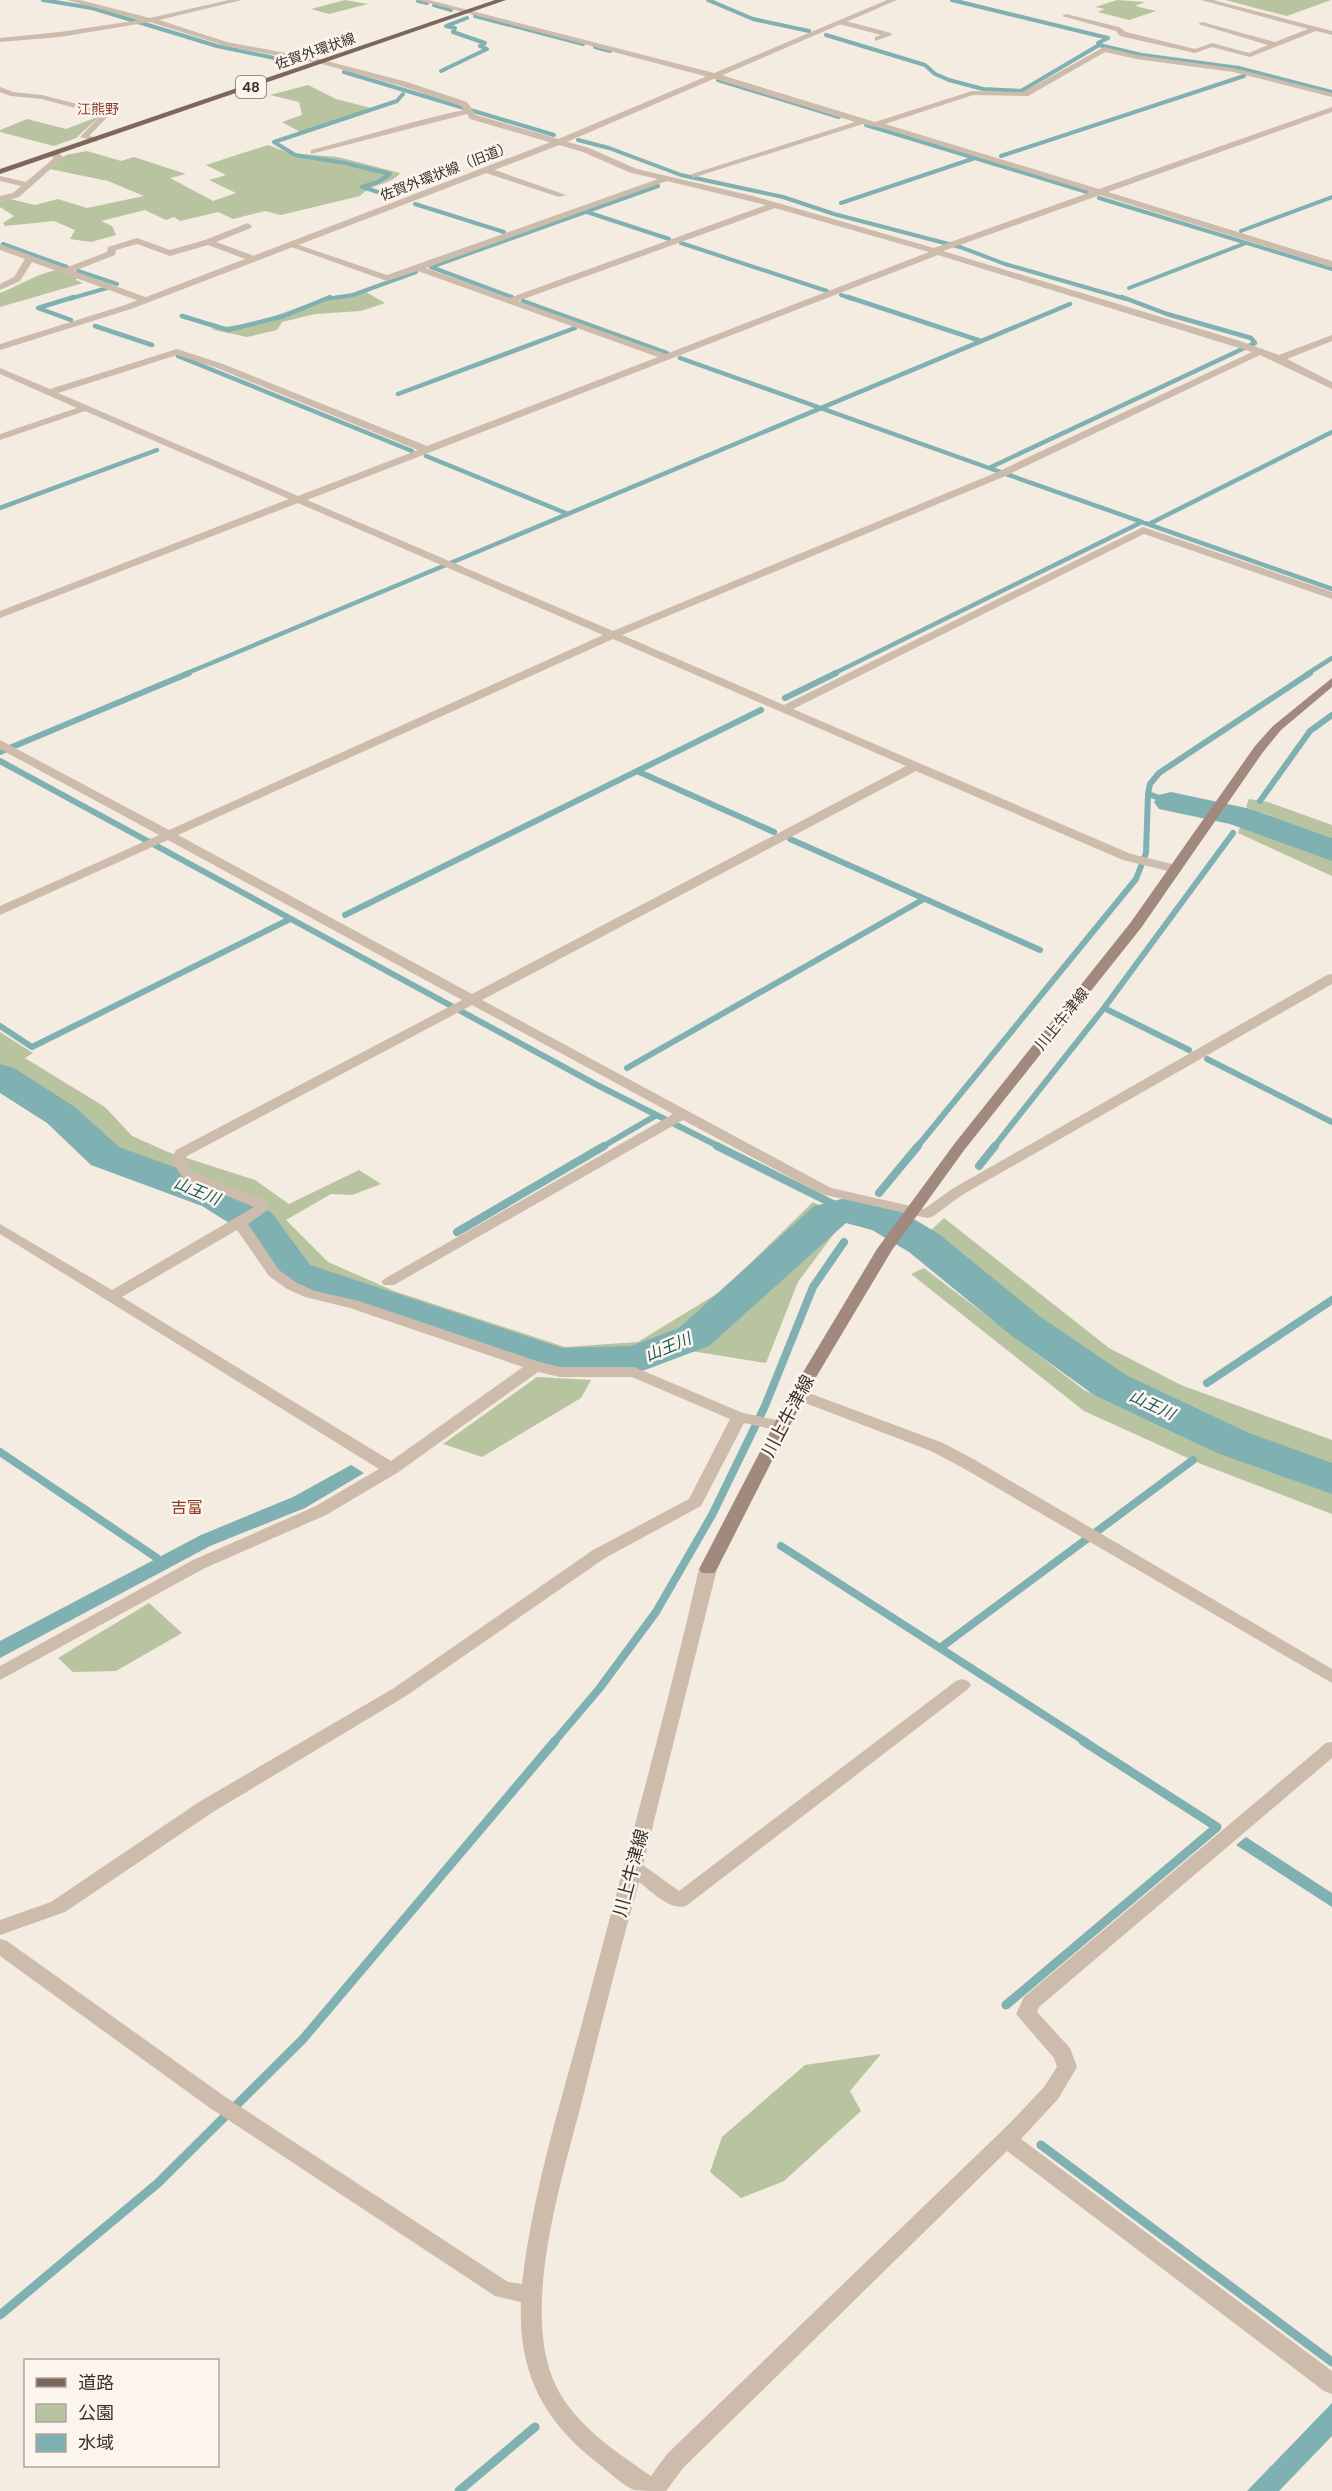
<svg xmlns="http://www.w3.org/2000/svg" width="1332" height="2491" viewBox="0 0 1332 2491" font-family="'DM Sans','Noto Sans JP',sans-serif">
	<rect width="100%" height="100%" fill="#f4ebe1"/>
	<path fill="#b8c4a0" d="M345 0 368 4 329 14 311 9Z
		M1117 0 1145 2 1135 6 1156 11 1129 20 1098 12 1105 9 1095 7Z
		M1225 0H1331L1287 16Z
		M308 85 336 99 375 109 302 133 282 122 302 115 299 102 270 95Z
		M100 116 76 138 54 146 0 132V130L27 119 66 129Z
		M268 145 289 153 338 157 400 173C393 184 372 183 360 196L281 215 265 211 233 219 218 212 180 221 174 217 166 220 145 210 101 221 112 226 116 235 91 242 70 239 75 230 54 221 5 226 3 223 14 216 0 207V201L10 199 35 205 58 199 87 208 144 196 108 181 50 169 66 155 87 151 121 161 134 157 186 174 170 178 213 201 236 193 209 180 226 175 206 165Z
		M56 270 78 277 76 280 83 283 0 307V293C20 285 35 275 56 270Z
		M366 292 385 303 361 311 315 314 282 322 277 330 247 337 210 329 258 322 327 297Z
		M1249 799 1268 802 1332 825V838L1246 807Z
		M1241 825 1280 836 1332 860V876L1238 833Z
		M0 1032 33 1053 25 1058 105 1107 132 1136 168 1152 255 1180 289 1204 359 1170 381 1184 352 1195 331 1194 286 1220 328 1262 394 1291 565 1347 638 1342 723 1290 813 1202 826 1209 704 1317 641 1352 562 1355 302 1272 269 1225 247 1204 110 1150 69 1113 0 1068Z
		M944 1218 1109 1348 1181 1385 1332 1440V1468L1266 1443 1142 1390 1096 1363 928 1233Z
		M844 1220 798 1282 766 1363 685 1350 751 1304 830 1222Z
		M924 1268 1084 1390 1146 1419 1332 1491V1514L1201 1464 1084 1411 911 1274Z
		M537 1377 591 1380 581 1398 482 1457 443 1444Z
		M149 1603 182 1633 116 1671 73 1672 58 1658Z
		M881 2054 850 2091 861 2111 784 2181 741 2198 710 2172 722 2137 805 2065Z"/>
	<path fill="#7fb0b2" d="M351 1465 364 1473 305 1508 210 1546 0 1658V1641L201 1535 293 1497Z
		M1246 1837 1332 1893V1907L1236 1845Z
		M1332 2403V2436L1279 2491H1247Z"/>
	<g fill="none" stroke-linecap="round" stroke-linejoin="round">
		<path stroke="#7fb0b2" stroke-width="4" d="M43 0 92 8 217 46 279 59
			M708 0 753 19 809 31
			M952 0 1108 38 1098 43 1099 45
			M418 1 427 3
			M434 5 451 10
			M475 16 583 44
			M826 35 925 65 935 74 949 80 983 89 1021 91 1099 45 1142 55 1239 68 1332 92
			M595 47 610 51
			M441 71 487 49 480 46 485 43 453 32 455 28 446 26 467 18
			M344 72 554 135
			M718 80 839 117
			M866 125 1087 192
			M578 140 609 148 681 175 783 197 834 214 960 247 1005 264 1126 299
			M1001 156 1244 76
			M378 192 362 187 378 182 390 174 345 163 295 155 274 142 397 101 403 94
			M1099 198 1332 269
			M841 203 975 158
			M415 204 504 232
			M587 212 669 239
			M1241 231 1332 197
			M681 243 827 291
			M3 244 67 267
			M78 271 117 284
			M1129 288 1246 243
			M841 295 853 299
			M512 297 431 267 658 186
			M69 299 107 288
			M326 299 353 295 416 272"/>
		<path stroke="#7fb0b2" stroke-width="4.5" d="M848 297 981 341
			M1122 297 1167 314 1251 338 1255 343 989 468 1332 589
			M523 301 667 353
			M182 316 228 330 284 316 330 297
			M71 320 38 308 74 297
			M95 326 152 345
			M178 356 412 451
			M680 358 989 468
			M398 394 575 328
			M426 456 568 514
			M0 508 157 450
			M1149 524 1332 432
			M185 674 1070 304
			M833 674 1142 522
			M1307 674 1332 658"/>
		<path stroke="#7fb0b2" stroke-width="6" d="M785 698 836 673
			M0 752 189 673
			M0 761 597 1085 720 1147
			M637 771 774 832
			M1260 801 1310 731 1332 715
			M1171 802 1148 794 1150 784 1159 773 1310 673
			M790 839 1040 950
			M345 915 761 710
			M1104 1008 1189 1050
			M0 1026 32 1047 290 919
			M1207 1059 1332 1122
			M627 1068 924 899
			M602 1147 655 1116
			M917 1147 1136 879 1146 853 1148 794
			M994 1147 1104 1008 1233 833"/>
		<path stroke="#7fb0b2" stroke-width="8" d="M717 1146 845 1210
			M979 1166 995 1146
			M879 1193 918 1146
			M457 1232 604 1146
			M1207 1383 1332 1300
			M0 1452 157 1558
			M781 1546 1086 1742
			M940 1648 1193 1460
			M554 1742 599 1689 656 1612 712 1515 765 1406 813 1287 844 1242"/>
		<path stroke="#7fb0b2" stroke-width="9" d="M1006 2005 1217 1827 1083 1741
			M1041 2145 1332 2362
			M0 2315 158 2183 303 2039 555 1741
			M459 2491 535 2427"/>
		<path fill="#7fb0b2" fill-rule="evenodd" d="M1171 792 1251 809 1332 838V861L1230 824 1159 809 1154 802 1159 795Z
			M0 1064 14 1068 75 1107 119 1147 232 1188 272 1213 310 1265 562 1348 631 1346 679 1328 814 1206 845 1198 902 1212 939 1234 1038 1315 1126 1375 1249 1433 1332 1463V1494L1217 1453 1094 1395 1008 1333 909 1252 872 1230 846 1223 709 1346 637 1373 559 1376 543 1372 280 1283 242 1231 202 1206 91 1165 47 1123 0 1093Z"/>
		<path fill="#cdbbac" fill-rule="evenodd" d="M67 0H80L150 18 229 0H242L159 20 227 42 323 60 407 82 467 102 476 115 589 148 637 169 753 196 934 248 1091 192 890 130 863 124 692 178V174L855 122 712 78 417 0H429L718 74 875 122 972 91 1023 92 1104 47 1136 55 1233 68 1332 93V97L1233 72 1136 59 1105 52 1028 96 973 95 885 124 1099 189 1332 107V112L1108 192 1332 261V267L1100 195 943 251 1240 341 1279 355 1332 335V341L1287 359 1332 382V389L1260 355 1003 477 622 635 784 705 1143 527 1332 592V599L1144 534 793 709 1131 854 1180 866 1182 869 1180 872 1176 873 1123 860 916 771 482 1000 831 1188 924 1209 952 1189 1327 975 1332 974V984L962 1195 932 1217 927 1218 821 1194 683 1120 394 1285H384L381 1282 384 1279 673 1114 472 1005 187 1156 185 1160 193 1172 261 1198 267 1203 269 1209 248 1224 279 1270 297 1283 315 1291 359 1301 540 1362 560 1367H634L743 1413 787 1422 789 1426 781 1431 744 1423 701 1506 605 1558 406 1696 213 1812 65 1912 0 1935V1920L51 1902 199 1802 394 1688 593 1550 689 1499 730 1419 632 1377H560L538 1372 397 1473 326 1515 205 1568 0 1680V1666L193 1560 314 1507 379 1469 0 1234V1224L112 1290 254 1207 183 1178 171 1160 176 1150 462 1000 168 840 0 915V906L159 835 0 749V740L169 830 603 635 298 503 0 618V611L289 499 85 411 0 440V434L77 408 0 374V368L50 389 177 349 223 364 427 446 658 357 418 271 387 281 286 245 293 243 387 275 658 179 631 173 583 152 470 119 467 114 311 154V150C362 137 412 121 464 110L461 106 401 86 322 64 226 46 150 22 60 37 0 42V38L60 32 140 20ZM667 181 766 205 509 298 426 268ZM775 208 929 252 666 354 518 301ZM938 255 1252 352 995 473 613 631 307 500ZM177 355 217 368 418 450 298 496 58 393ZM613 639 906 766 472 994 178 835ZM237 1230 269 1276 287 1289 305 1297 350 1308 523 1367 391 1461 122 1297Z
			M1201 0H1213L1332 31V35L1316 31 1250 57 1212 47 1195 53 1120 36 1116 31 1062 16 1066 14 1119 27 1126 32 1195 49 1212 43 1249 53 1268 45 1198 24 1202 22 1275 42 1308 29Z
			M842 20 891 33 892 35 875 41V37L881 35 839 24Z
			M0 87 13 92 42 95 104 111 111 107 115 109 89 136 97 138V142L80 137 101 115 42 99 11 96 0 92Z
			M50 152H56L64 157 19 197 0 202V196L13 193 21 186 0 181V176L26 182 54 158 50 156Z
			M483 168H489L566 195 559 197 483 172Z
			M248 223 252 226 251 228 216 242 257 257V261H251L208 245 170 256 137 244 116 250 115 255 74 271 148 298V302H142L32 262 20 281 0 290V284L14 277 25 259 0 250V244L65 268 107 252 108 247 137 238 170 250 205 240Z
			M798 1389 943 1443 975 1460 1332 1669V1683L963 1468 931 1451 792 1398 790 1394Z
			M708 1563 714 1565 717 1569 643 1865 679 1891 956 1681 962 1679 968 1681 971 1685 968 1689 686 1906C670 1911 651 1891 639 1882 619 1953 601 2025 583 2097 563 2176 519 2310 556 2386 575 2425 616 2452 651 2476L667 2454 1010 2123 1044 2087 1057 2067 1054 2058 1016 2014 1024 1997 1326 1743 1332 1742V1758L1039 2007 1037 2012 1070 2048 1077 2067 1058 2099 1021 2139 1332 2371V2394L1324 2391 1007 2151 683 2468 666 2491C657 2491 642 2491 634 2490 622 2485 610 2473 600 2465 544 2422 518 2374 521 2302L495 2296 210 2108 0 1956V1939L7 1941 224 2096 508 2282 522 2284C532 2197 558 2111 581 2027 621 1874 664 1723 699 1569L702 1565Z"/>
		<path fill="#cdbbac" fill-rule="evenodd" d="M887 0H897L562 144 131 309 0 350V344L125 305 556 140Z"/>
		<path fill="#a18a7d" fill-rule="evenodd" d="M1332 678V687L1281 730 1263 752 1141 928 965 1149 892 1250 806 1394 717 1569 714 1573H702L699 1569 790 1394 877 1249 955 1143 1131 922 1255 746 1273 726Z"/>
		<path fill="#7d675c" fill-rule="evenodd" d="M495 0H506L0 174V169Z"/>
	</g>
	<g text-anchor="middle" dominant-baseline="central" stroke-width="5" stroke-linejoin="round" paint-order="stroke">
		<g font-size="14" fill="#3b302b" stroke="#fbf5ee">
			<text transform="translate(315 51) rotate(-19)">佐賀外環状線</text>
			<text transform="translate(446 171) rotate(-21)">佐賀外環状線（旧道）</text>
		</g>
		<rect fill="#fbf5ee" stroke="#756b66" stroke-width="1.5" x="236" y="76" width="30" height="22" rx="4.5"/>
		<g font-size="14" font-weight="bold" fill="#3b302b">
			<text x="251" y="87">48</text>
		</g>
		<g font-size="14" fill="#8c3b22" stroke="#fbf5ee">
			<text x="98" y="109">江熊野</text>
		</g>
		<g font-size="15" fill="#3b302b" stroke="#fbf5ee">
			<text transform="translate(1062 1019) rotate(-51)">川上牛津線</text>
		</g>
		<g font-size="16" font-style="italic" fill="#1f5a5e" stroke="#fbf5ee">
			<text transform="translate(197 1191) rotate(22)">山王川</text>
			<text transform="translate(668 1347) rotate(-23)">山王川</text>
			<text transform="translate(1152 1405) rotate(25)">山王川</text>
		</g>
		<g font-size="16" fill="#8c3b22" stroke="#fbf5ee">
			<text x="187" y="1507">吉富</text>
		</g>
		<g font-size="18" fill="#3b302b" stroke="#fbf5ee">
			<text transform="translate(788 1416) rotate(-62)">川上牛津線</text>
			<text transform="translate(631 1873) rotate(-75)">川上牛津線</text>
		</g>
	</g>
	<rect x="24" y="2359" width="195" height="108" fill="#fbf5ee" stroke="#aea6a0" stroke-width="1.5"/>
	<rect x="36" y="2378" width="30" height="9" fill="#7d675c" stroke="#aea6a0" stroke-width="1.5"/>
	<text x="78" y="2389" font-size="18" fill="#3b302b">道路</text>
	<rect x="36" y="2404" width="30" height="18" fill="#b8c4a0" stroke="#aea6a0" stroke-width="1.5"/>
	<text x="78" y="2419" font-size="18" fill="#3b302b">公園</text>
	<rect x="36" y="2434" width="30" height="18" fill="#7fb0b2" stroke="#aea6a0" stroke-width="1.5"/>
	<text x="78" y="2449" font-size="18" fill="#3b302b">水域</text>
</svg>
